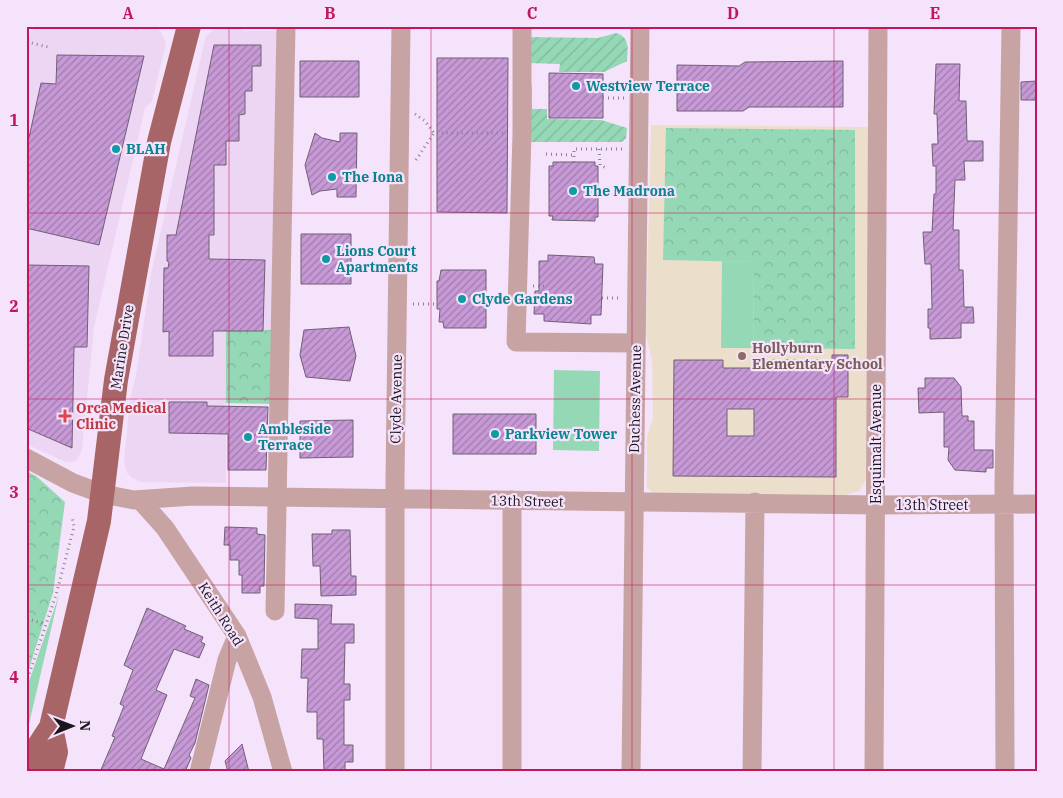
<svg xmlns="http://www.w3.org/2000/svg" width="1063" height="798" viewBox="0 0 1063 798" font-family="'IBM Plex Serif',serif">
	<defs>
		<pattern id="park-crowns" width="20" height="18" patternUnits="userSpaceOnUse" patternTransform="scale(1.25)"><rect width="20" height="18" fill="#95d8b6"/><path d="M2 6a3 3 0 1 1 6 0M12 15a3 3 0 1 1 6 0" fill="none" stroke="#80b89c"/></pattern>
		<pattern id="garden-furrows" width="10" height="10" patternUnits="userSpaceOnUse" patternTransform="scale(1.25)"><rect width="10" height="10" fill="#95d8b6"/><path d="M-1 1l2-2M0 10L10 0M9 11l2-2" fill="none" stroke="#80b89c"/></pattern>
		<pattern id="building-hatch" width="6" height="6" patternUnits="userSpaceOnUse" patternTransform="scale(1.25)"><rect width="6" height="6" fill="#c799d6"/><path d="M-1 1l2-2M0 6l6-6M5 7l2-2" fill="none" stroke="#a17cad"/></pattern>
	</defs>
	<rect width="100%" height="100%" fill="#f5e3fb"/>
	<path fill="#ecd6f4" d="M37 26H155L161 32 166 43 152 101 145 108 94 327 82 450 76 461 71 462H66L26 444V47L30 33Z
		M218 26H235L243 31H279L273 330 226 331V483L141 482 132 478 127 473 124 462 130 400 136 375 151 274 204 44 206 36Z"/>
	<path fill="#ebdfcb" d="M651 125 869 127 866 480 859 491 843 496 655 494 647 488V436L653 418 652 361 646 333Z"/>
	<path fill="#95d8b6" d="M722 261 754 262 753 348H721Z
		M554 370 600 371 599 451 553 450Z
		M59 595 26 737V690Z"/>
	<path fill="url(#park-crowns)" d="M666 128 855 130V349L753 348 754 262 663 260Z
		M273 330V404L226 403V331Z
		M26 471 36 476 65 502 53 593 26 678Z"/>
	<path fill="url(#garden-furrows)" d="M616 33C630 37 628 49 627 61L604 72H559L560 64 526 63 527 37 598 38Z
		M529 83 532 85V109H547V119L601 120 627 128 626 138 622 142H528Z"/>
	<path fill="url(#building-hatch)" stroke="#6f6074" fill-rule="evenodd" d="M214 45H261V66H252V91H245V114L239 115V141H226V165H214V235H209V259L265 260 263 331H213V356H169V331L163 332 164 268H168L169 262 167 261V235H176Z
		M57 55 144 56 99 245 26 228V151L41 83 56 84Z
		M437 58H508L507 213 437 212Z
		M300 61H359V97H300Z
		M843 61V107H749L743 111H677V65L739 66 745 62Z
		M936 64H960L959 101H966L967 141H983V161H964L965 180H955L953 230H959V270H963L964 307H973L974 323H961V338L930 339V328H928V309H932L931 264H925L923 232H932L934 194H936V166H933L932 144H938L937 114H934Z
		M549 73 603 74V118H549Z
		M1037 81V100H1021V82Z
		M315 133 322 138 340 142V133H357L356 197H337V189L320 191 312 195 305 165Z
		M553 162H595V166H598V217H595V221L552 220 553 216H549V166H553Z
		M301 234H351V284H301Z
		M548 255 594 257 595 264H603L601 315H591V324L544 321V314H534L535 291H539V261H548Z
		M26 265 89 266 87 347H74L72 448 26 428Z
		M441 270H486V328H444L443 322H439L440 309H437V281H439Z
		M349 327 356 356 350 381 306 377 300 355 304 330Z
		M832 355H848V397H836V477L673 476 674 360H723V368H760V360H832ZM727 409H754V436H727Z
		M925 378H954L961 387 962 416H968V421H974V450H993V468H986V472L955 470 948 460 949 447H944V412L919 413 918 388H925Z
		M169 402H207V406L268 407 266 470H228V434L169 433Z
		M453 414H536V454H453Z
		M353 420V457L300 458V421Z
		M225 527 257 528V534L265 535 264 586H260V593H242V575H239V560H230V545H224Z
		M332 530H350L351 576H356V595L321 596 320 566H313L312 534H332Z
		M295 604 332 605 331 624H354V643H345L344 684H350V700H344V745H353V762H345V772H324L323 739H317V712H307L308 678H301L302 649H318V619L295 618Z
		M147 608 186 626 184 629 203 637 201 642 205 644 199 658 174 649 156 690 167 695 141 759 164 769 195 698 190 696 196 679 209 685 195 743 189 755 191 758 185 772H100L115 737 112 736 124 706 120 704 133 670 124 665Z
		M242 744 249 772H228L225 761Z"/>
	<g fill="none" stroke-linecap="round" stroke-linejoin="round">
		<path stroke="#8d8191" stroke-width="3" stroke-dasharray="1 4" stroke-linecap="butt" d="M27 42 48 47
			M603 98H624
			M415 114 425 121 434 133H506
			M599 149 600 165 606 168
			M546 154 574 155
			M416 160 434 133
			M574 162V149H623
			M533 286H547
			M602 298H620
			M413 304H435
			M27 619 46 624
			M26 683 56 595 74 527 72 516"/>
		<path stroke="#c8a3a3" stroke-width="19" d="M522 26V133L516 342 636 343
			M26 458 73 483 103 494 134 500 193 496 876 505 1037 504
			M140 500 165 528 237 636 262 697 283 772
			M512 500V772
			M275 611 286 26
			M199 772 227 660 237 636
			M395 772V480L401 26
			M631 772 640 26
			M752 772 755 502
			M874 772 878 26
			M1005 772 1004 488 1011 26"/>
		<path stroke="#a76567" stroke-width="24" d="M51 727 56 752 51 772
			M32 772 38 747 51 727 99 521 116 380 159 142 189 26"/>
	</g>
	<path fill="none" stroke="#c2185b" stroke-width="1" stroke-opacity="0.55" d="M229 26V772M431 26V772M632 26V772M834 26V772M26 213H1037M26 399H1037M26 585H1037"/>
	<g fill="#0f9aa8" stroke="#f5e3fb" stroke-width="2">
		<circle cx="576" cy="86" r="5"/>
		<circle cx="116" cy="149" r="5"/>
		<circle cx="332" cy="177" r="5"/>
		<circle cx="573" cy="191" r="5"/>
		<circle cx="326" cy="259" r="5"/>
		<circle cx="462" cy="299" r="5"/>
		<circle cx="495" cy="434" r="5"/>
		<circle cx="248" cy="437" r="5"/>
	</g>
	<circle fill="#8d6e63" stroke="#f5e3fb" stroke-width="2" cx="742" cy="356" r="5"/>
	<path fill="#e0444e" stroke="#f5e3fb" stroke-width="2" d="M62.5 408.5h5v5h5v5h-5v5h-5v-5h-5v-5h5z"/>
	<g text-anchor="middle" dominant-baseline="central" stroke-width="4.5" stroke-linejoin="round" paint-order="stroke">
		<g font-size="14" font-weight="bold" fill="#0d838f" stroke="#f5e3fb" text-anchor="start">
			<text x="586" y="86">Westview Terrace</text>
			<text x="126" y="149">BLAH</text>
			<text x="342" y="177">The Iona</text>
			<text x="583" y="191">The Madrona</text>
			<text x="336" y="251">Lions Court<tspan x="336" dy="16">Apartments</tspan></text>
			<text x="472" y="299">Clyde Gardens</text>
			<text x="258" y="429">Ambleside<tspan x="258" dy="16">Terrace</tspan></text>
			<text x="505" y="434">Parkview Tower</text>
		</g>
		<g font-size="14" fill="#1b151d" stroke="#f5e3fb">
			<text transform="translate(122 347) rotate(-81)">Marine Drive</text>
			<text transform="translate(396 399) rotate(-89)">Clyde Avenue</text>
			<text transform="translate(635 399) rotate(-89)">Duchess Avenue</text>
			<text transform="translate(876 444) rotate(-90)">Esquimalt Avenue</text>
			<text transform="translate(527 501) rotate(1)">13th Street</text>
			<text x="932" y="505">13th Street</text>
			<text transform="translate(221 614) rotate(58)">Keith Road</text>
		</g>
		<g font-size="14" font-weight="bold" fill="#785e54" stroke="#f5e3fb" text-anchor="start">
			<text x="752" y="348">Hollyburn<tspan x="752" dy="16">Elementary School</tspan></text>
		</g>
		<g font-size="14" font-weight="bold" fill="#be3a42" stroke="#f5e3fb" text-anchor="start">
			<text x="76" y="408">Orca Medical<tspan x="76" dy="16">Clinic</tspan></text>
		</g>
	</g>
	<rect width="1063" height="798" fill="none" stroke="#f5e3fb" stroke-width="55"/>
	<g transform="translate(72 726) rotate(89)" stroke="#f5e3fb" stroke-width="4" paint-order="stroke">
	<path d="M0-4L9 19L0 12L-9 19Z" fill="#1b151d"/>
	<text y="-8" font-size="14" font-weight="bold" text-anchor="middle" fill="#1b151d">N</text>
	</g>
	<rect x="28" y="28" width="1008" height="742" fill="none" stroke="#c2185b" stroke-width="2"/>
	<g font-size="16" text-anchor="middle" font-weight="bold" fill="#c2185b">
		<text x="128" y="19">A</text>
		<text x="330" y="19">B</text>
		<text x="532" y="19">C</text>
		<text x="733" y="19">D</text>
		<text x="935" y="19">E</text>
		<text x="14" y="126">1</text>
		<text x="14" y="312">2</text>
		<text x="14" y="498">3</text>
		<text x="14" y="683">4</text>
	</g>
</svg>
